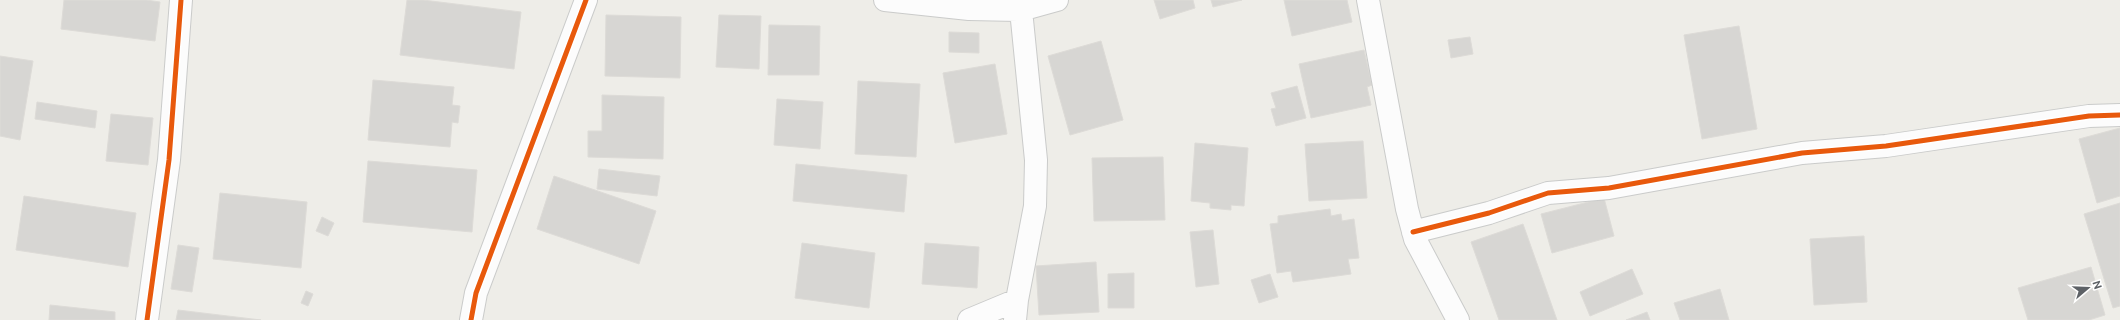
<svg xmlns="http://www.w3.org/2000/svg" width="2120" height="320" viewBox="0 0 2120 320" font-family="Ubuntu,sans-serif">
	<rect width="100%" height="100%" fill="#eeede8"/>
	<path fill="#d7d6d3" stroke="#dddbd7" d="M64 0H146L160 2 155 41 61 29Z
		M407 0H423L521 12 514 69 400 55Z
		M1154 0H1193L1195 8 1160 19Z
		M1211 0H1242L1213 7Z
		M1284 0H1347L1352 22 1292 36Z
		M606 15 681 17 680 78 605 76Z
		M719 15 761 16 759 69 716 67Z
		M769 25 820 26 819 75H768Z
		M1739 26 1757 129 1702 139 1684 35Z
		M949 32 979 33V53L949 52Z
		M1470 37 1473 54 1451 58 1448 40Z
		M1101 41 1123 120 1070 135 1048 56Z
		M1364 50 1372 85 1367 87 1371 105 1311 118 1299 64Z
		M0 56 33 61 20 140 0 136Z
		M995 64 1007 134 955 143 943 73Z
		M373 80 454 87 452 105 460 106 458 123 452 122 450 147 368 140Z
		M858 81 920 84 916 157 855 154Z
		M1297 86 1306 118 1276 126 1271 109 1276 108 1271 93Z
		M602 95 664 97 663 159 588 157V131H602Z
		M777 99 823 102 820 149 774 145Z
		M37 102 97 111 95 128 35 119Z
		M111 114 153 118 148 165 106 161Z
		M2120 128V196L2097 203 2079 139Z
		M1363 141 1367 198 1309 201 1305 144Z
		M1195 143 1248 148 1244 206 1231 205V210L1210 208V203L1191 201Z
		M1163 157 1165 220 1094 221 1092 158Z
		M368 161 477 170 472 232 363 222Z
		M796 164 907 175 904 212 793 201Z
		M599 169 660 176 657 196 597 189Z
		M554 176 656 211 639 264 537 229Z
		M220 193 307 202 301 268 213 259Z
		M24 196 136 213 128 267 16 250Z
		M1604 198 1614 236 1552 253 1541 214Z
		M2120 203V306L2113 308 2084 214Z
		M1330 209 1331 216 1341 214 1342 221 1354 219 1359 258 1348 259 1351 274 1293 282 1291 271 1277 273 1270 224 1278 223V216Z
		M322 217 334 223 328 236 316 231Z
		M1523 224 1557 320H1499L1471 242Z
		M1213 230 1219 284 1196 287 1190 232Z
		M1864 236 1867 302 1814 305 1810 239Z
		M802 243 875 253 869 308 795 298Z
		M925 243 979 247 977 288 922 284Z
		M178 245 199 248 192 292 171 289Z
		M1096 262 1099 312 1039 315 1036 266Z
		M2091 267 2105 315 2089 320H2028L2018 288Z
		M1632 269 1643 294 1590 316 1580 292Z
		M1134 273V308H1108V274Z
		M1270 274 1278 297 1259 303 1251 280Z
		M1720 289 1729 320H1680L1674 303Z
		M306 291 313 294 308 306 301 303Z
		M50 305 115 312V320H49Z
		M178 310 261 320H176Z
		M1647 312 1650 320H1626Z"/>
	<g fill="none" stroke-linecap="round" stroke-linejoin="round">
		<g stroke="#cacbca" stroke-width="24">
			<path id="street" d="M885 0 969 9 1021 10 1057 0
				M1368 0 1407 209 1415 239 1458 320
				M1413 232 1489 213 1548 193 1609 188 1802 153 1886 146 2089 116 2120 115
				M147 320 169 160 181 0
				M471 320 476 293 586 0
				M969 320 1017 300
				M1015 320 1017 300 1035 206 1036 160 1021 10"/>
		</g>
		<use href="#street" stroke="#fcfcfc" stroke-width="22"/>
		<g stroke="#fff" stroke-width="8">
			<path id="cycleway" d="M1413 232 1489 213 1548 193 1609 188 1802 153 1886 146 2089 116 2120 115
				M147 320 169 160 181 0
				M471 320 476 293 586 0"/>
		</g>
		<use href="#cycleway" stroke="#e8590c" stroke-width="5"/>
	</g>
	<g transform="translate(2088 288) rotate(71)" stroke="#ffffff" stroke-width="3" paint-order="stroke">
	<path d="M0-3L7 15L0 10L-7 15Z" fill="#5d6166"/>
	<text y="-6" font-size="11" font-weight="bold" text-anchor="middle" fill="#5d6166">N</text>
	</g>
</svg>
